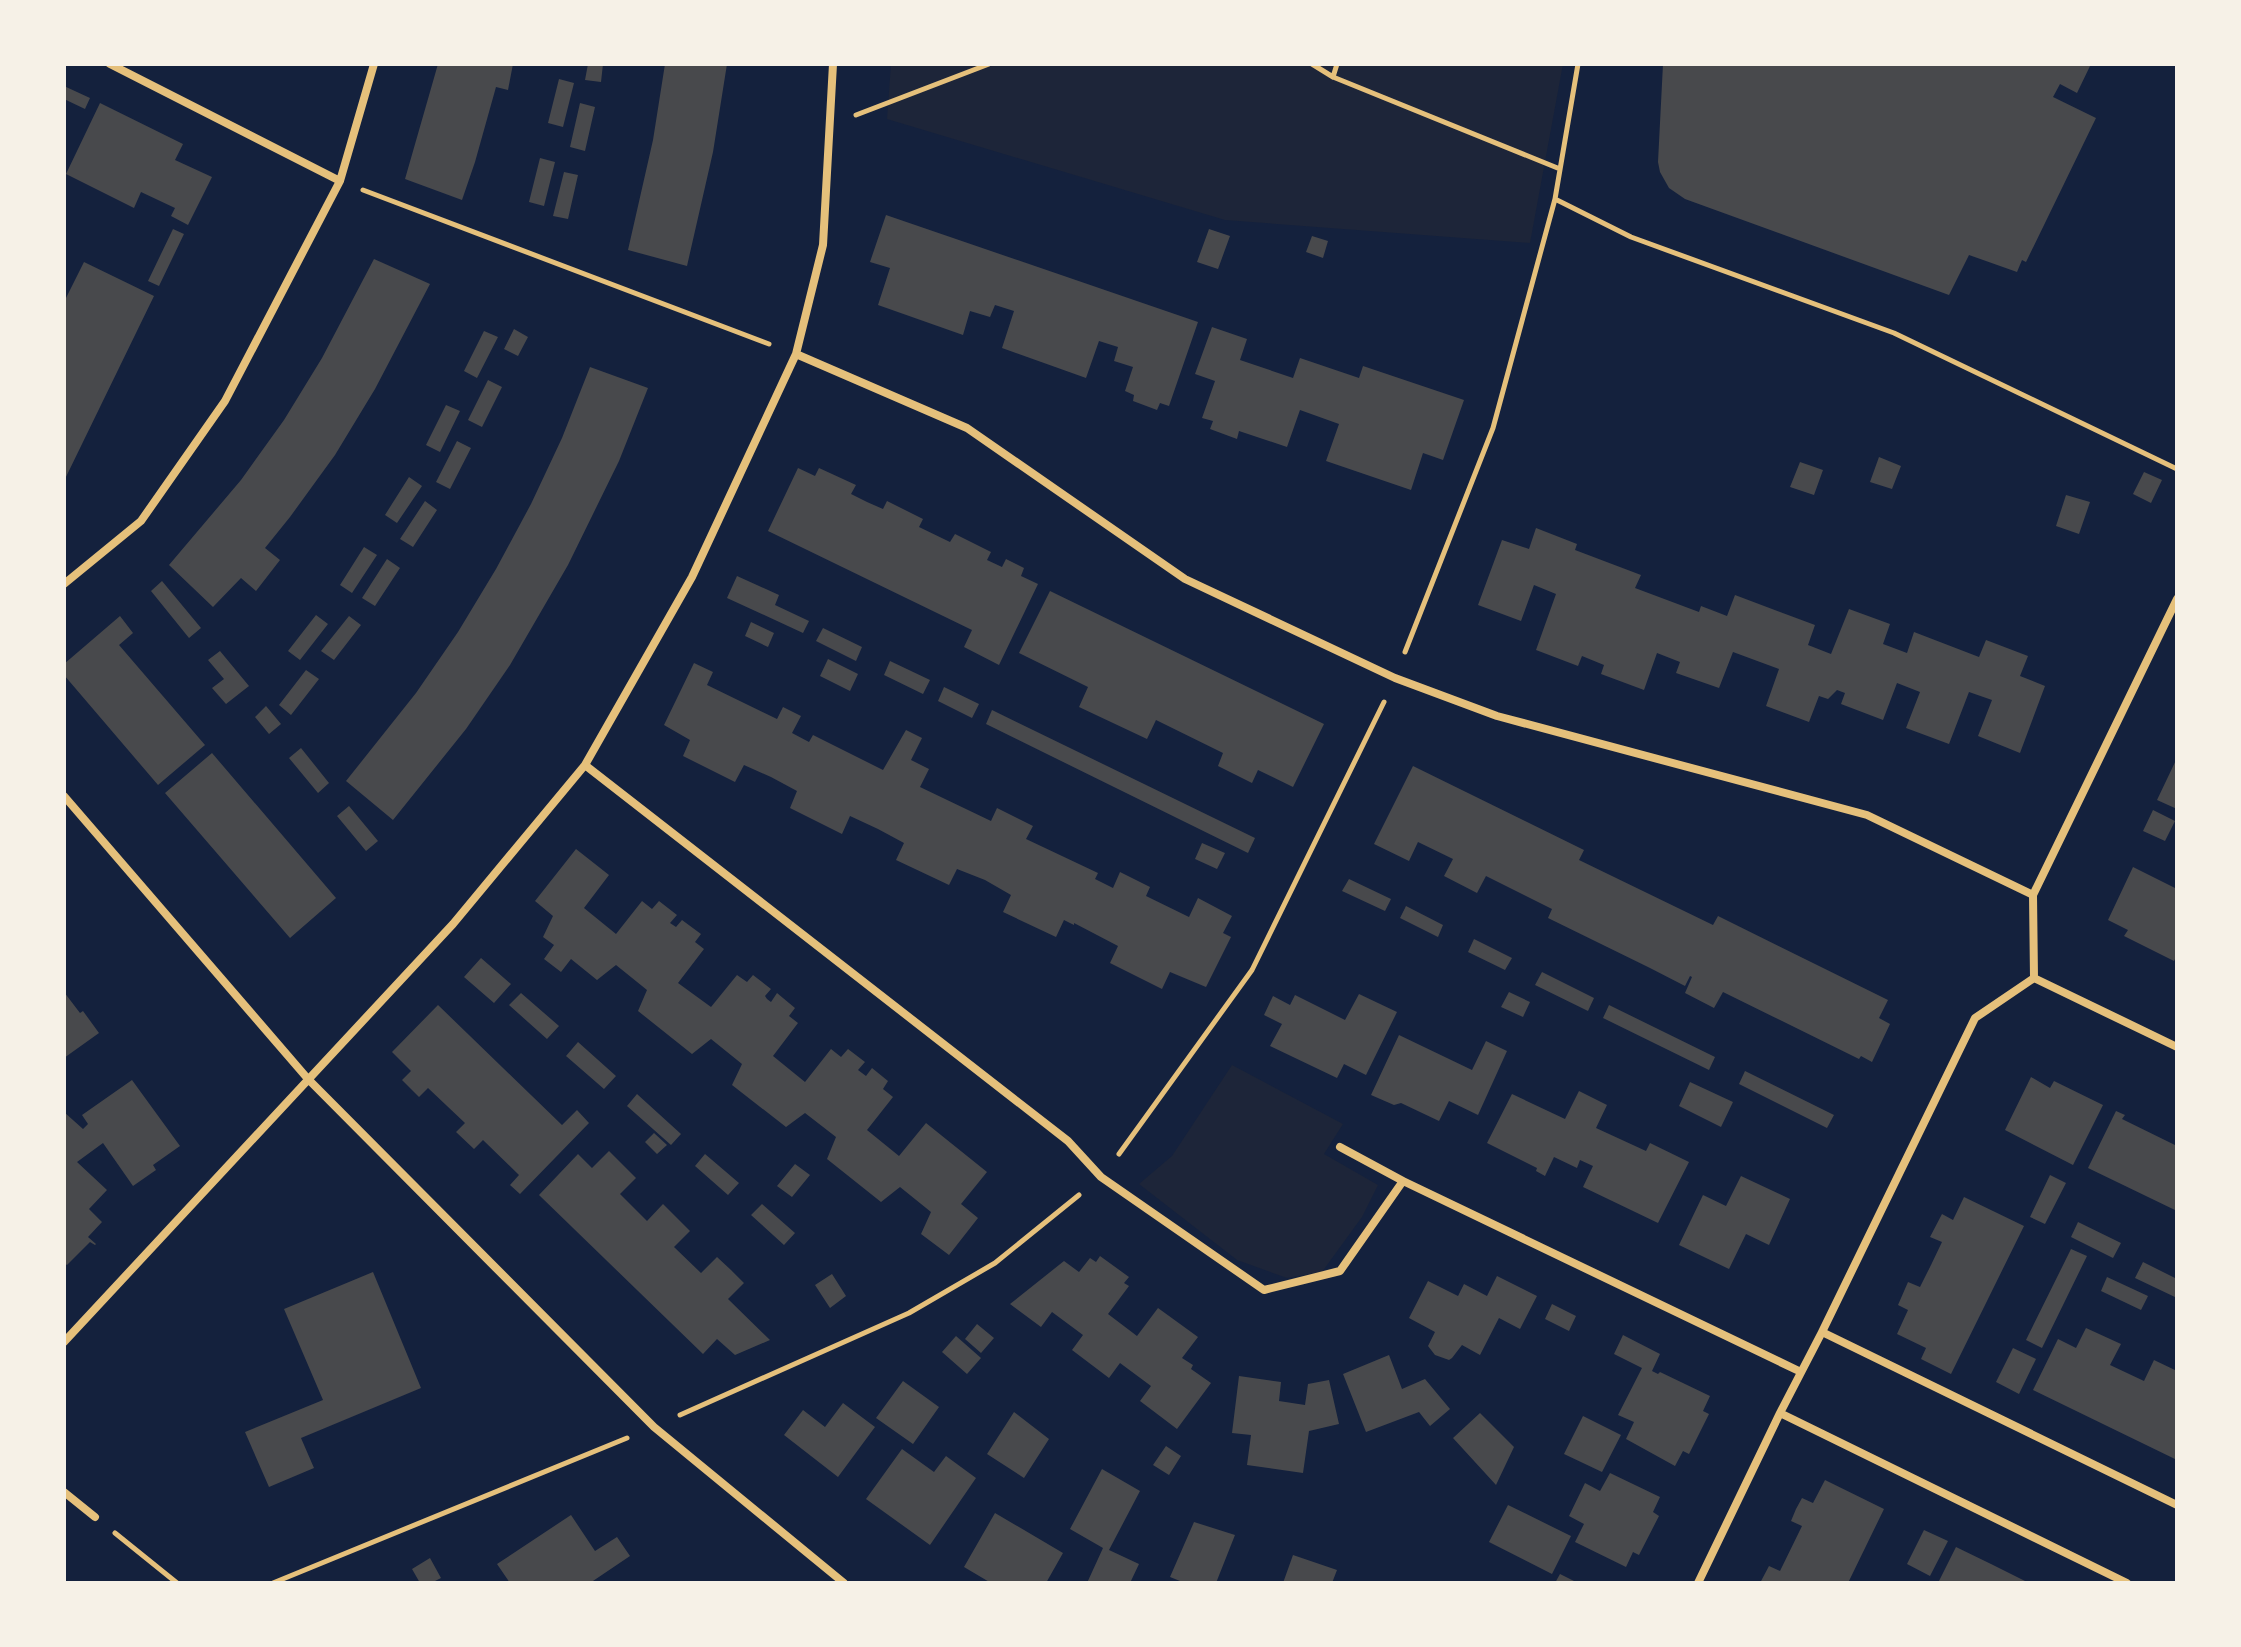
<svg xmlns="http://www.w3.org/2000/svg" width="2241" height="1647" viewBox="0 0 2241 1647" font-family="'Roboto Serif',serif">
	<rect width="100%" height="100%" fill="#14213d"/>
	<path fill="#1d2539" d="M891 64H1563L1530 243 1225 220 887 119Z
		M1232 1065 1343 1124 1324 1154 1378 1185 1362 1217 1322 1272 1287 1278 1237 1260 1139 1184 1172 1156Z"/>
	<path fill="#48494c" d="M438 64H513L508 90 496 87 475 162 462 200 405 179Z
		M588 64H603L601 82 585 80Z
		M665 64H727L713 152 687 266 628 250 653 140Z
		M1663 64H2091L2077 93 2060 84 2053 97 2096 118 2026 262 2022 260 2017 272 1969 255 1949 295 1685 199 1669 188 1660 172 1658 162Z
		M559 79 574 83 563 127 548 123Z
		M64 86 90 98 85 109 64 99Z
		M100 103 183 144 175 160 212 177 188 225 171 216 175 208 141 192 134 208 66 174Z
		M580 103 595 107 585 151 570 147Z
		M540 158 555 162 544 206 529 202Z
		M564 172 578 175 568 219 553 216Z
		M886 215 1198 322 1169 406 1160 403 1157 410 1133 401 1134 395 1125 391 1133 367 1114 361 1118 347 1099 341 1086 378 1002 348 1014 311 995 305 990 317 970 311 963 335 878 305 890 268 870 262Z
		M173 229 184 234 159 286 148 281Z
		M1209 229 1230 236 1218 269 1197 262Z
		M1312 236 1328 241 1323 258 1306 252Z
		M374 259 430 284 375 389 335 455 290 517 265 548 280 560 256 591 241 578 213 607 169 565 241 480 284 420 322 358Z
		M84 262 154 296 64 481V302Z
		M1212 327 1247 339 1240 360 1293 378 1300 358 1359 378 1363 366 1464 400 1443 460 1423 453 1411 490 1326 461 1339 424 1300 410 1287 447 1239 431 1237 439 1210 429 1213 421 1202 418 1215 381 1195 374Z
		M514 329 528 337 518 356 504 349Z
		M484 331 498 337 477 378 464 371Z
		M590 367 648 388 619 461 568 565 510 665 466 729 393 820 346 781 416 693 458 632 496 569 531 504 562 438Z
		M488 380 502 387 482 427 468 420Z
		M446 405 460 411 440 452 426 445Z
		M457 441 471 448 450 489 436 482Z
		M1879 457 1901 466 1892 489 1870 482Z
		M1800 462 1823 470 1814 495 1790 487Z
		M798 468 815 476 819 468 856 485 851 494 867 502 883 509 887 501 923 519 919 527 950 542 955 534 991 552 987 560 1002 567 1006 559 1024 568 1021 576 1038 584 999 665 964 647 972 630 768 531Z
		M2144 472 2162 480 2151 503 2133 494Z
		M409 477 422 486 397 523 385 515Z
		M2066 495 2090 502 2079 534 2056 526Z
		M425 501 437 510 413 547 400 539Z
		M1536 528 1577 544 1575 550 1641 575 1635 588 1699 612 1701 606 1727 616 1735 595 1815 625 1808 645 1831 654 1849 609 1890 624 1883 644 1907 653 1914 632 1979 657 1986 640 2028 656 2020 676 2045 686 2020 753 1978 736 1992 700 1969 692 1949 744 1906 728 1920 692 1897 683 1883 720 1841 704 1845 693 1837 690 1828 699 1819 696 1809 722 1766 706 1779 669 1733 652 1719 688 1676 673 1680 662 1657 653 1644 690 1601 674 1604 665 1582 656 1578 666 1536 650 1556 594 1534 585 1521 621 1478 605 1502 540 1529 549Z
		M364 547 377 555 352 593 340 585Z
		M387 559 400 568 375 606 362 598Z
		M737 576 779 595 775 605 809 621 803 633 727 598Z
		M162 581 201 628 189 638 151 591Z
		M1050 591 1324 724 1293 787 1258 770 1252 783 1218 766 1223 753 1156 720 1147 739 1079 707 1088 687 1019 653Z
		M316 615 328 624 300 660 288 651Z
		M120 616 133 633 119 645 205 745 158 785 64 675V664Z
		M349 616 361 625 334 660 321 651Z
		M751 622 774 633 768 647 745 636Z
		M823 628 862 647 856 661 816 641Z
		M220 651 249 686 226 704 212 688 224 679 208 660Z
		M828 659 858 674 850 691 820 676Z
		M890 661 930 680 923 694 884 675Z
		M694 663 713 672 707 685 777 719 783 707 801 716 792 733 809 742 813 735 883 770 906 730 922 738 911 760 929 769 920 787 991 821 997 808 1033 826 1026 839 1098 873 1095 879 1113 888 1120 872 1150 887 1146 896 1189 917 1198 898 1232 916 1223 933 1231 937 1206 987 1170 972 1162 989 1110 963 1118 946 1074 923V925L1064 920 1056 937 1003 912 1011 895 985 880 957 869 949 885 896 860 904 843 878 829 850 816 842 834 790 808 797 791 771 777 744 765 735 782 683 756 690 740 664 725Z
		M306 670 319 679 291 715 279 705Z
		M944 687 979 704 972 718 938 701Z
		M266 706 281 724 269 734 255 717Z
		M992 710 1255 838 1248 853 986 724Z
		M301 748 329 783 318 793 289 758Z
		M212 753 336 898 290 938 165 793Z
		M2177 758V809L2157 800Z
		M1413 766 1584 850 1579 860 1713 925 1718 916 1888 1000 1879 1018 1890 1024 1872 1062 1861 1056 1859 1059 1723 992 1714 1008 1685 993 1692 977 1690 976 1685 986 1650 968 1548 918 1552 909 1486 876 1477 893 1444 876 1453 859 1418 842 1409 861 1374 844Z
		M349 806 378 841 366 851 337 816Z
		M2153 810 2175 821 2165 841 2143 831Z
		M1202 843 1225 853 1217 869 1195 859Z
		M576 849 609 875 584 908 616 934 642 901 652 909 659 901 677 915 670 923 676 927 682 920 701 934 695 942 704 949 678 983 711 1007 737 975 747 982 753 975 771 989 765 996 767 999 771 1002 777 993 795 1008 789 1016 798 1023 773 1056 805 1082 831 1049 841 1057 848 1049 865 1062 858 1070 866 1076 872 1068 888 1081 883 1089 893 1097 867 1130 899 1156 926 1123 987 1172 961 1204 978 1218 949 1255 921 1234 931 1212 900 1187 881 1202 827 1159 836 1137 805 1113 786 1127 732 1085 742 1064 711 1039 692 1054 638 1011 647 990 616 965 597 980 571 959 561 972 544 959 554 945 543 937 553 916 535 901Z
		M2133 867 2177 889V955L2174 961 2124 936 2128 930 2108 920Z
		M1349 879 1391 899 1385 911 1342 891Z
		M1406 906 1443 925 1438 937 1400 918Z
		M1474 939 1512 958 1505 970 1468 952Z
		M481 958 511 984 494 1003 464 977Z
		M1542 972 1594 998 1588 1011 1535 985Z
		M64 992 80 1013 83 1011 99 1033 64 1058Z
		M1509 992 1530 1002 1523 1017 1501 1007Z
		M521 993 559 1026 547 1039 509 1005Z
		M1359 994 1397 1012 1366 1075 1344 1064 1337 1078 1270 1046 1282 1024 1264 1015 1273 996 1290 1005 1295 995 1345 1020Z
		M438 1005 562 1125 577 1110 589 1123 520 1194 510 1185 519 1175 483 1140 474 1149 456 1132 465 1123 428 1088 419 1097 402 1080 411 1071 392 1052Z
		M1609 1005 1715 1057 1709 1070 1603 1018Z
		M1399 1035 1472 1070 1486 1041 1507 1051 1478 1115 1449 1101 1439 1121 1401 1103 1394 1105 1371 1095Z
		M578 1042 616 1076 604 1089 566 1056Z
		M1745 1071 1834 1115 1827 1128 1739 1084Z
		M2031 1077 2050 1088 2054 1081 2103 1105 2073 1165 2005 1130Z
		M132 1080 180 1146 153 1165 156 1170 133 1186 103 1143 77 1162 107 1190 89 1209 102 1222 88 1237 96 1244 95 1245 90 1242 67 1265 64 1263V1112L83 1129 88 1124 82 1115Z
		M1690 1082 1733 1102 1721 1127 1679 1106Z
		M1579 1091 1607 1105 1596 1128 1646 1151 1650 1143 1689 1162 1658 1223 1583 1187 1593 1166 1580 1160 1577 1168 1554 1157 1545 1176 1536 1171 1537 1168 1487 1143 1512 1094 1565 1119Z
		M637 1094 681 1134 671 1145 627 1106Z
		M2116 1111 2125 1115 2122 1119 2177 1146V1211L2088 1168Z
		M654 1133 667 1145 657 1154 645 1142Z
		M609 1151 636 1178 620 1194 647 1221 663 1204 690 1231 674 1247 701 1273 717 1257 731 1270 744 1283 728 1299 770 1340 735 1355 717 1339 703 1354 539 1195 578 1154 592 1168Z
		M705 1154 739 1183 728 1195 695 1166Z
		M795 1164 810 1175 792 1197 777 1186Z
		M2050 1175 2066 1183 2045 1224 2030 1217Z
		M1741 1176 1790 1199 1769 1245 1746 1234 1729 1269 1679 1245 1703 1195 1726 1206Z
		M1964 1197 2024 1226 1951 1374 1921 1359 1926 1348 1897 1334 1908 1310 1898 1305 1908 1282 1920 1287 1931 1265 1942 1242 1930 1237 1942 1214 1953 1220Z
		M762 1204 795 1233 784 1245 751 1215Z
		M2078 1222 2121 1243 2113 1258 2071 1237Z
		M2071 1249 2087 1256 2042 1348 2026 1340Z
		M1100 1256 1129 1277 1124 1283 1129 1286 1108 1314 1137 1336 1158 1308 1198 1337 1182 1358 1193 1365 1191 1369 1211 1383 1177 1429 1140 1401 1151 1386 1120 1363 1109 1378 1072 1350 1083 1335 1052 1312 1041 1327 1010 1304 1064 1261 1079 1272 1090 1258 1096 1262Z
		M2143 1262 2177 1279V1298L2135 1278Z
		M373 1272 421 1388 301 1438 314 1468 269 1487 245 1432 323 1400 284 1309Z
		M832 1274 846 1296 830 1308 815 1285Z
		M1497 1276 1537 1296 1520 1329 1499 1318 1480 1355 1462 1345 1452 1358 1449 1360 1435 1355 1428 1346 1435 1332 1409 1318 1428 1281 1458 1296 1464 1284 1487 1296Z
		M2107 1277 2148 1296 2141 1310 2101 1291Z
		M1552 1304 1576 1316 1569 1331 1545 1319Z
		M977 1324 994 1338 981 1353 965 1339Z
		M2086 1328 2121 1344 2110 1365 2144 1381 2154 1360 2177 1371V1460L2033 1390 2058 1339 2076 1348Z
		M1623 1335 1660 1354 1652 1371 1658 1374 1660 1372 1710 1396 1703 1411 1709 1414 1689 1454 1683 1451 1675 1466 1626 1439 1634 1422 1618 1415 1642 1368 1614 1354Z
		M956 1336 981 1358 967 1374 942 1352Z
		M2013 1348 2036 1359 2019 1394 1996 1382Z
		M1389 1355 1402 1389 1425 1379 1450 1409 1430 1426 1419 1412 1366 1432 1343 1374Z
		M1239 1376 1281 1382 1279 1401 1305 1405 1308 1384 1329 1380 1339 1424 1309 1431 1303 1473 1247 1465 1251 1435 1232 1433Z
		M903 1381 939 1407 913 1444 876 1418Z
		M843 1403 875 1427 838 1477 784 1435 803 1410 825 1427Z
		M1014 1412 1049 1439 1024 1478 987 1454Z
		M1480 1413 1514 1447 1496 1485 1453 1438Z
		M1583 1416 1621 1435 1602 1472 1564 1454Z
		M1166 1446 1181 1456 1169 1475 1153 1465Z
		M902 1449 934 1472 946 1456 976 1478 930 1545 866 1499Z
		M1102 1469 1140 1491 1109 1550 1139 1564 1130 1583H1087L1103 1548 1070 1529Z
		M1610 1473 1660 1497 1653 1512 1659 1516 1639 1555 1633 1552 1626 1567 1575 1542 1584 1524 1569 1516 1585 1483 1600 1491Z
		M1825 1480 1884 1509 1848 1583H1760L1769 1566 1780 1571 1802 1526 1791 1521 1796 1509 1802 1498 1813 1503Z
		M1508 1505 1571 1536 1552 1574 1489 1542Z
		M995 1513 1063 1553 1046 1583H991L964 1567Z
		M571 1515 595 1551 617 1537 630 1556 590 1583H555L554 1581 550 1583H510L497 1564Z
		M1194 1522 1235 1535 1216 1583H1185L1170 1577Z
		M1924 1530 1948 1541 1930 1576 1907 1564Z
		M1956 1547 1991 1564 2029 1583H1938Z
		M1293 1555 1337 1570 1332 1583H1283Z
		M430 1558 441 1578 431 1583H420L412 1569Z
		M1560 1574 1578 1583H1555Z"/>
	<g fill="none" stroke-linecap="round" stroke-linejoin="round">
		<path stroke="#e5c07b" stroke-width="5" d="M1312 64 1333 77
			M1337 64 1333 77 1560 169
			M856 115 989 64
			M363 190 769 344
			M1555 199 1631 237 1894 333 2177 469
			M1405 652 1493 428 1555 199 1578 64
			M1119 1154 1252 970 1384 702
			M680 1415 909 1313 995 1263 1079 1195
			M115 1533 177 1583
			M273 1583 627 1438"/>
		<path stroke="#e5c07b" stroke-width="8" d="M110 64 340 181
			M796 354 967 428 1185 579 1395 678 1497 716 1867 815 2033 895
			M64 584 141 521 225 401 340 181 374 64
			M585 765 1068 1141 1101 1177 1264 1290 1340 1271 1403 1181 1801 1372
			M64 796 308 1079 654 1427 844 1583
			M2034 978 2177 1047
			M1340 1147 1403 1181
			M1822 1332 2177 1505
			M64 1342 453 924 585 765 692 577 796 354 823 245 833 64
			M64 1492 95 1517
			M1698 1583 1780 1413
			M2127 1583 1780 1413 1822 1332 1975 1018 2034 978 2033 895 2177 599"/>
	</g>
	<rect width="2241" height="1647" fill="none" stroke="#f6f1e7" stroke-width="132"/>
</svg>
